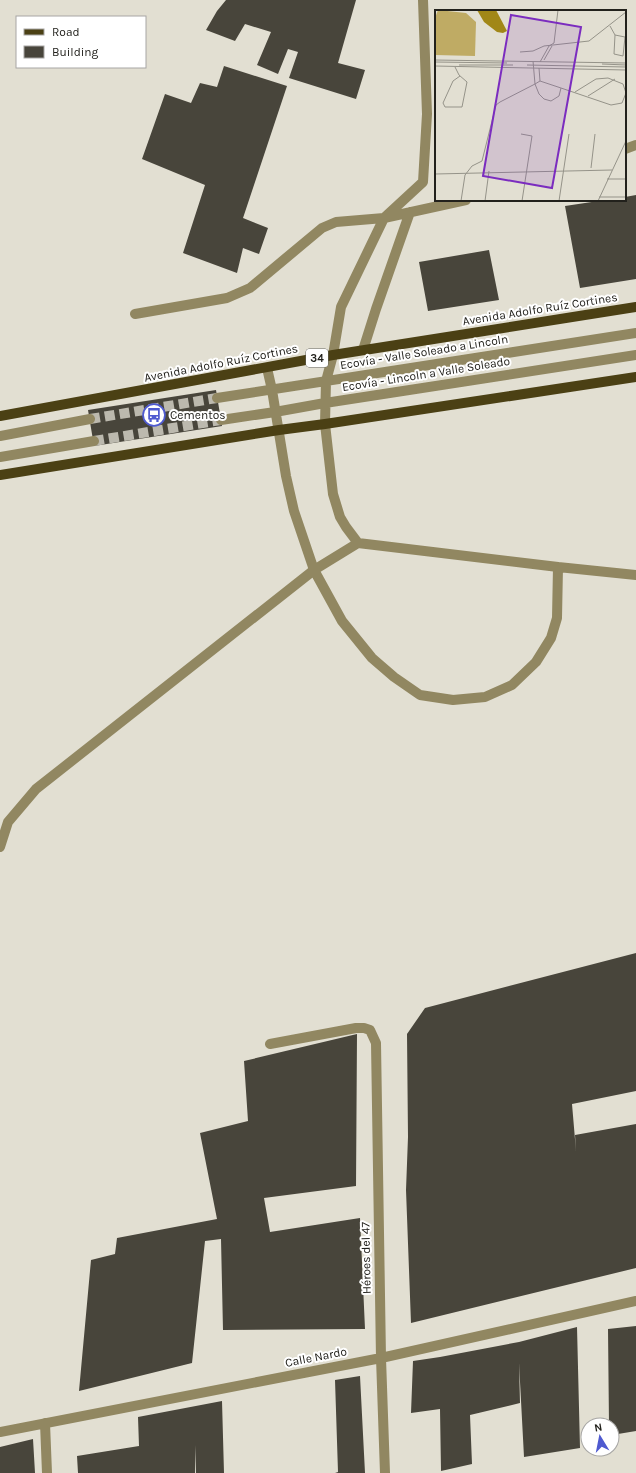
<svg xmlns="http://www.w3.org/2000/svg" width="636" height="1473" viewBox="0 0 636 1473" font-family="Karla,sans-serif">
	<rect width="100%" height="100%" fill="#e2dfd2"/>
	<path fill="#48453b" d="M226 0H356L338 63 365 70 356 99 289 78 298 52 288 49 278 74 257 65 271 32 245 24 235 41 206 30 217 11Z
		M224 66 287 86 243 218 268 228 259 254 243 248 237 273 183 253 205 185 142 159 165 94 191 103 200 83 217 87Z
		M636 195V279L580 288 565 206 605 200H625V197Z
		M489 250 499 300 428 311 419 262Z
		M216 390 222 426 94 446 88 410Z
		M636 953V1091L572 1104 576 1151 575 1135 636 1124V1268L411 1323 406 1190 408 1137 407 1034 425 1008Z
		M357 1034 356 1186 264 1198 270 1232 360 1218 365 1329 223 1330 221 1239 205 1241 192 1363 79 1391 91 1260 115 1254 117 1238 217 1219 200 1133 248 1121 244 1061Z
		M636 1326V1431L612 1435V1425H609L608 1329Z
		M577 1327 580 1448 524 1457 519 1363 520 1403 470 1415 472 1464 441 1471 440 1409 411 1413 413 1361 440 1357 519 1342Z
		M360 1376 365 1473H335L338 1472 335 1380Z
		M222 1401 224 1473H196L195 1445V1473H78L77 1456 139 1446 138 1417Z
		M33 1439 35 1473H0V1447Z"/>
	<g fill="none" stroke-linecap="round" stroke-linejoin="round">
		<path stroke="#bcb9ae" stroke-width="10" stroke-dasharray="10 5" stroke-linecap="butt" d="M90 419 217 398
			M94 441 221 420"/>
		<path stroke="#918761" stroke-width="10" d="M625 149 636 145
			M135 314 227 298 250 288 322 228 336 222 384 218 466 200
			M363 350 376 309 410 212
			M217 398 636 333
			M221 420 275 412 325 403 636 355
			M0 436 90 419
			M0 457 94 441
			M358 543 346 527 340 517 333 494 325 424 326 381 333 355 341 307 384 218 423 182 427 114 423 0
			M558 567 636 575
			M0 847 8 822 36 789 314 570 358 543 558 567 557 618 551 638 536 662 512 685 485 697 453 700 420 695 394 677 372 658 342 621 314 570 294 511 286 476 272 390 267 368
			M270 1044 356 1028H364L370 1030 376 1043 381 1358 385 1473
			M45 1423 47 1473
			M0 1432 381 1358 636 1301"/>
		<path stroke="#4b4014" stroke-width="10" d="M0 416 333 355 636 307
			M0 475 279 430 325 424 636 377"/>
	</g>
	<defs>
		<g id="bus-ring" transform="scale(1.15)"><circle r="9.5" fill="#fff" stroke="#4f5ad0" stroke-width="1.5"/><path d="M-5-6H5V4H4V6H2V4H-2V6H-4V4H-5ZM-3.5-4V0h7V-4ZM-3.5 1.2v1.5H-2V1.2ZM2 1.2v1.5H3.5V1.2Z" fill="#4f5ad0"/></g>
	</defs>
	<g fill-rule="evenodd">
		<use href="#bus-ring" x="154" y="415"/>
	</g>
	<g text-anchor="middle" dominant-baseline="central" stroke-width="4" stroke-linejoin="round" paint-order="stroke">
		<rect fill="#fff" stroke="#646460" stroke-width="1" x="306" y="349" width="22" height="18" rx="3"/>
		<g font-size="11" font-weight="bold" fill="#22211c">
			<text x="317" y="358">34</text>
		</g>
		<g font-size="12" fill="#22211c" stroke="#fff">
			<text transform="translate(540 309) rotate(-9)">Avenida Adolfo Ruíz Cortines</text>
			<text transform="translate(424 352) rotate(-9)">Ecovía - Valle Soleado a Lincoln</text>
			<text transform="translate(221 363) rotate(-11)">Avenida Adolfo Ruíz Cortines</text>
			<text transform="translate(426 374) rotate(-9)">Ecovía - Lincoln a Valle Soleado</text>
			<text transform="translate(366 1258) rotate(-91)">Héroes del 47</text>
			<text transform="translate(316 1357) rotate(-11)">Calle Nardo</text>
		</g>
		<g font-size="12" fill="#22211c" stroke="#fff" text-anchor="start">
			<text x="170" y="415">Cementos</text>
		</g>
	</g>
	<g transform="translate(435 10)">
		<rect width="191" height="191" fill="#e2dfd2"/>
		<path d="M3 0 31 3 41 12 40 46 0 45V8Z" fill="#bfab64"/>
		<path d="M42 0H61L72 21 68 23 62 22 49 12Z" fill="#a18717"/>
		<path fill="none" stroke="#959389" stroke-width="1" d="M175 16 180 25 179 44 188 46 190 27 180 25M85 42 98 41 109 36 154 31 191 2M0 50 191 53M109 50 117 36M0 52 72 53M105 52 114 36 119 33 123 0M167 54 191 55M24 55H78M92 55 191 57M0 56 191 60M20 57 24 65 32 72 27 97H10L8 93 18 71 25 66M104 58 105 71M126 78 176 95 187 93 191 83 188 74 173 68 161 69 140 82M153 86 180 69M86 124 97 126 87 191M156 158 160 124M0 164 177 160M172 169H191M164 187H191M26 191 30 165 37 156 47 151 61 95 65 92 100 74 105 71 126 78 124 86 116 91 109 89 104 84 100 74 98 51M50 191 54 161M124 191 134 124M163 191 191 131"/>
		<path fill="#7b2cbf" fill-opacity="0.15" stroke="#7b2cbf" stroke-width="2" d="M76 5 146 17 117 178 48 166Z"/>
		<rect width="191" height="191" fill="none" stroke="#22211c" stroke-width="2"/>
	</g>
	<rect x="16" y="16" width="130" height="52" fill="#ffffff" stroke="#a7a6a4"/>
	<rect x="24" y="29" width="20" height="6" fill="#4b4014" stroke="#a7a6a4"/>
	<text x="52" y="36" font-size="12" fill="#22211c">Road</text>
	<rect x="24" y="46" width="20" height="12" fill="#48453b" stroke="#a7a6a4"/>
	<text x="52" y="56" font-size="12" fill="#22211c">Building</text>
	<g transform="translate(600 1437) rotate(350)"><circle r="19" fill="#ffffff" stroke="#a7a6a4"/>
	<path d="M0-3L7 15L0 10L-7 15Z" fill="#4f5ad0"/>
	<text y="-6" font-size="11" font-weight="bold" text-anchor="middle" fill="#22211c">N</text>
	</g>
</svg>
